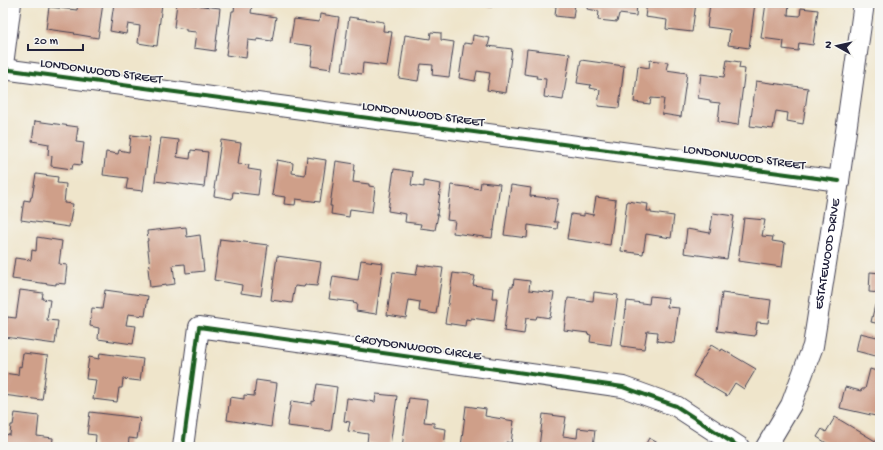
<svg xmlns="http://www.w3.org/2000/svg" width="883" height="450" viewBox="0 0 883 450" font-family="'Gochi Hand',sans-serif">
	<rect width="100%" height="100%" fill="#f6f6f2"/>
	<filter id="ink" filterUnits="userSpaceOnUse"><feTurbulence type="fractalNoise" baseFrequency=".025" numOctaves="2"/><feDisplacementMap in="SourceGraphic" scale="8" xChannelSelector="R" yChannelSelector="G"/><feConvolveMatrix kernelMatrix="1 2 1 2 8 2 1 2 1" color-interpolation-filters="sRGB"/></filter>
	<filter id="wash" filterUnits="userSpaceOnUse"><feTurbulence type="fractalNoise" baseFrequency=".012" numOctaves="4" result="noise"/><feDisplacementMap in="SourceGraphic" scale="16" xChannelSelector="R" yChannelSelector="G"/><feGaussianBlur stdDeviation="0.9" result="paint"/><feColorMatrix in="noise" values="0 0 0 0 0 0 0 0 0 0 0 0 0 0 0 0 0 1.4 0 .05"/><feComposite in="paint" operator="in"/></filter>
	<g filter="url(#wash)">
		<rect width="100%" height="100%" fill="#efe5cb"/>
		<g id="blocks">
			<path fill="#cf9f89" d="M78 3H103L98 38 74 34 75 33 46 29 49 7 77 10Z
				M114 3H162L157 46 138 43 140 26 128 24 126 34 110 31Z
				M177 3 220 8 215 51 194 48 196 32 186 31V29L174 27Z
				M235 3 252 5 251 13 276 17 272 41 257 39V41L248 40 246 58 226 55 232 11H234Z
				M477 3H493L492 7 477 5Z
				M542 3H575L573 18 555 16 556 6 542 4Z
				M588 3H637L636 16 619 14 617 22 598 20 599 11 587 9Z
				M647 3H696L692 32 666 29 667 20 645 17Z
				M710 3 724 4V3H755L749 48 728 45 730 30 707 27Z
				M766 3H789L788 15 800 16 801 8 818 10 813 45 799 43 798 51 783 49 784 41 761 38Z
				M320 14 339 17 331 69 311 66 313 50 311 49 312 46 290 43 294 19 319 22Z
				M349 17 384 22 383 31 392 32 387 66 363 63 362 74 342 71Z
				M431 32 441 33V40L454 42 449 77 432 75 433 65 421 64 418 81 399 78 405 35 430 39Z
				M473 35 490 38 488 46 512 49 506 93 487 90 490 73 477 71 475 81 459 78 464 43 472 44Z
				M527 49 570 54 563 100 544 97 546 79 536 78 537 76 524 74Z
				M581 60 624 66 619 108 598 106 600 90 590 88 591 85 577 83Z
				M650 60 668 62 666 70 687 73 681 117 662 114 664 99 651 98 650 104 634 102 638 66 649 68Z
				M727 60 740 62 739 68 745 69 738 125 718 122 720 103 710 102V100L698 98 701 74 724 77Z
				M756 81 808 88 803 124 787 121 788 113 776 111 773 129 750 126Z
				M35 121 78 127 76 142 84 143 81 165 73 164 72 169 51 166 52 156 48 155 49 144 32 141Z
				M131 135 150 137 143 191 126 189 128 178 103 175 106 152 118 154 119 150 129 152Z
				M161 138 179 140 177 157 190 159 191 150 208 152 204 187 155 181Z
				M221 140 241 143 238 164 249 165 248 169 261 171 258 195 233 192 232 199 214 196 215 189H214Z
				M307 157 326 160 320 202 296 199 295 205 284 204 285 197 272 195 277 160 293 163 292 173 305 175Z
				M336 161 355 164 353 182 369 184V186L375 187 372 212 350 209 349 217 331 214 332 206H330Z
				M394 169 413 172 411 185 424 187V181L441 184 437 215H438L435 230 420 228 421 224 405 222 406 214 388 211Z
				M36 174 58 177 57 183 66 184 64 203 73 204 69 227 21 220 24 200 30 201 31 197H32Z
				M481 182 500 184 494 230H493L492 238 453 233 455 221 447 220 451 185 480 189Z
				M511 185 531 188 530 196 558 199 554 222H558L557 229 528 225 527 238 504 235Z
				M596 197 616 200 610 245 567 239 571 214 584 216V213L593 215Z
				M627 201 648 204 647 211H651V213L674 216 671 238 646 234 643 254 621 251Z
				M713 213 734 216 727 259 684 253 687 229 710 233Z
				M744 218 765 220 762 236 773 237 772 241 785 243 782 267 738 261Z
				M186 227 187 237 200 235 204 271 186 273 185 264 173 265 175 284 150 287 148 268 150 267 147 241H148L147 231Z
				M37 237 62 241 59 264 67 265 65 284 56 283V285L12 279 15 258 31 260 32 250 36 251Z
				M220 239 268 245 261 296 241 293 242 285 214 280Z
				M277 256 321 262 317 286 305 285 304 287 295 286 292 303 271 300Z
				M361 260 383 263 376 314 356 311 357 304 353 303 354 302 329 299 333 276 358 280Z
				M418 265 443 268 436 314 419 311 420 302 409 300 406 318 387 315 393 272 416 275Z
				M870 272 880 273V293L869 292Z
				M453 273 475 276 473 285 493 288 492 298H497L494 321 471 318V320L466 319 465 326 445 323Z
				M514 279 530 281 529 290 554 293 550 318 537 316 536 319 526 318 524 334 504 331 510 287H513Z
				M20 290 43 293 42 299 50 300 47 320 58 321 55 344 5 337 7 317 16 318Z
				M105 290 148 296 145 316 128 314 126 325 136 326 133 344 98 339 99 328 90 326 92 308 102 309Z
				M594 292 618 295 611 345 590 342 591 335 587 334 588 333 564 330 568 298 593 301Z
				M722 293 771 300 768 323 757 322 755 336 717 331Z
				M650 296 668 298 667 307 679 308 674 343 657 341 658 332 647 331 644 349 621 346 627 301 649 304Z
				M875 305 880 306V324L871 322Z
				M879 328 880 357 856 351 860 333 877 337Z
				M711 345 721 351 722 349 756 369 744 389 735 383 727 396 693 376Z
				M23 353 48 356 42 400 3 395V373L18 375 19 366 21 367Z
				M100 353 143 359 140 381 123 379 122 388H119L117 402 93 399 96 380 86 379 89 357 99 359Z
				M870 369 880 372V417L840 408 845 387 861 391 862 389H865Z
				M256 380 277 383 271 427 227 420 230 397 244 399V395L254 396Z
				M317 384 337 387 331 431 287 426 291 401 312 404V401L314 402Z
				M376 394 397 396 390 446 367 443 368 434 348 431 350 422 344 421 347 398 375 402Z
				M409 398 427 400 424 422 434 423V427L446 429 444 447H432L416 445V447H402Z
				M466 406 486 409 485 416 514 421 511 443 506 442 505 447H461Z
				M90 412 140 418 137 439 129 438 128 447H95L96 435 87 434Z
				M15 413 39 416 37 436 53 438 52 447H3V434L10 435 11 425H13Z
				M543 414 566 417 563 436 577 438 578 428 595 430 593 447H539Z
				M835 417 877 442 875 447H827L828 444 817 437 822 429 826 432Z
				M649 438 665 447H644Z"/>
		</g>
	</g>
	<g filter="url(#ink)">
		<use href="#blocks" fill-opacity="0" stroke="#413f51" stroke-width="1"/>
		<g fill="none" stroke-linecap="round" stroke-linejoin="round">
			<g stroke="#413f51" stroke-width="22">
				<g id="minor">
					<path d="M3 65 11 3"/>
					<path d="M3 69 839 181"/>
					<path d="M183 447 199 327 623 387 676 406 739 447"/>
					<path id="s1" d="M766 447 791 405 813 346 839 181 864 3"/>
				</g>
			</g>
			<use href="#minor" stroke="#fff" stroke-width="20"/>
			<g stroke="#f6f6f2" stroke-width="6">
				<path id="cycleway" d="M3 69 839 181
					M183 447 199 327 623 387 676 406 739 447"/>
			</g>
			<use href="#cycleway" stroke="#1b5e20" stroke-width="4"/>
		</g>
	</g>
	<g text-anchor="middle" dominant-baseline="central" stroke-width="3" stroke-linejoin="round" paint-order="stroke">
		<g font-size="13" fill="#22223b" stroke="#f6f6f2">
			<text transform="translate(101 72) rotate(8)">LONDONWOOD STREET</text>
			<text transform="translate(423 115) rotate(8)">LONDONWOOD STREET</text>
			<text transform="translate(744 158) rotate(8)">LONDONWOOD STREET</text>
			<text stroke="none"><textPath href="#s1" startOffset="205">ESTATEWOOD DRIVE</textPath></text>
			<text transform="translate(418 348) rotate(8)">CROYDONWOOD CIRCLE</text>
		</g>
	</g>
	<rect width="883" height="450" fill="none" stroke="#f6f6f2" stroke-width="16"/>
	<g transform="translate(837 46) rotate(278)" stroke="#f6f6f2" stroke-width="3" paint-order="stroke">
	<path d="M0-3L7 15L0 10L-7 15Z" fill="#22223b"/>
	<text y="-6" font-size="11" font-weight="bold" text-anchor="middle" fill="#22223b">N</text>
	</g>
	<path d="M28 44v6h55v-6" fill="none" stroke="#22223b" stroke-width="2"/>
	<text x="34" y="44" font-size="12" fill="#22223b" stroke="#f6f6f2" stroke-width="3" paint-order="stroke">20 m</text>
</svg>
